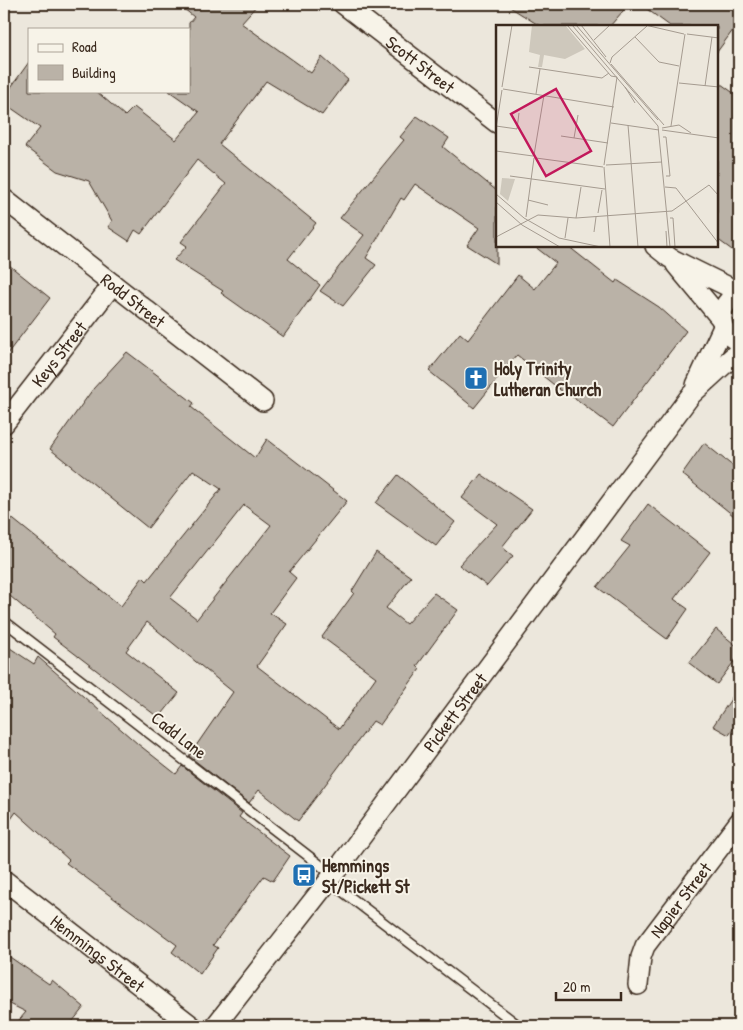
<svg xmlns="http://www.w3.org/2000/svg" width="743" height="1030" viewBox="0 0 743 1030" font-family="'Patrick Hand',sans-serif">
	<rect width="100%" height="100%" fill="#ece7dc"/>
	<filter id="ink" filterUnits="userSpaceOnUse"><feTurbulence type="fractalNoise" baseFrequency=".02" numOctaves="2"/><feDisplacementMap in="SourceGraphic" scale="10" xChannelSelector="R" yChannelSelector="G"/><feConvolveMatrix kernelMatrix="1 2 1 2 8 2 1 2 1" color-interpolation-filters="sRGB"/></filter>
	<g filter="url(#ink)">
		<path fill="#bab2a7" stroke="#3b2a1e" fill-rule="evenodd" d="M178 4H258L241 23 311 73 322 57 348 80 322 115 266 81 219 144 316 223 288 259 320 285 283 337 221 293 223 291 174 260 187 246 181 242 226 184 197 160 141 234 135 230 129 241 108 227 112 221 89 181 57 171 25 147 40 128 4 103V97L29 62V91H96L125 116 134 107 176 140 199 112 169 91H189V23L194 17Z
			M505 4H629L610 26H540Z
			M640 4H739V22L717 52V26H670Z
			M717 81 739 97V255L717 239Z
			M417 116 449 138 443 147 497 191V264L467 245 479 228 415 184 404 200 401 198 366 258 376 265 343 306 320 291 364 235 340 218 404 140 400 137Z
			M534 246H568L615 283 617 280 659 307 686 331 613 427 571 395 569 397 517 355 474 408 429 371 460 333 468 340 518 275 535 289 556 263Z
			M4 261 50 298 4 358Z
			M127 352 194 403 191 407 255 458 267 439 347 501 289 572 296 578 270 613 287 624 257 666 339 729 376 677 322 637 354 593 352 591 376 552 411 577 386 608 406 624 434 593 458 610 417 666 420 669 380 725 373 721 298 821 259 790 249 803 189 756 233 692 147 622 126 651 179 693 159 718 53 637 55 634 4 591V512L121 606 143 577 147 581 221 489 193 470 148 528 50 449 93 389ZM244 505 271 525 197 619 170 598Z
			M704 443 739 471V520L682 474Z
			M481 474 532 509 502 547 513 556 487 586 459 565 497 524 462 498Z
			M398 475 455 522 436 546 376 503Z
			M648 504 710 552 674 599 688 609 667 639 597 587 630 546 621 541Z
			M716 629 739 648V655L717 684 689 663Z
			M4 644 34 664 38 657 138 744 176 774 182 766 242 813 239 817 290 856 273 881 264 876 213 945 218 948 200 974 172 952 177 945 66 863 69 860 16 812 4 829Z
			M739 687V721L729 735 713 726Z
			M4 953 49 984 52 980 84 1007 69 1026H14L26 1012 4 1001Z"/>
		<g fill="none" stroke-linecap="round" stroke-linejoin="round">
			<g stroke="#3b2a1e" stroke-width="12">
				<path id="service" d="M4 621 333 875
					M329 881 519 1026"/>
			</g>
			<g stroke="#3b2a1e" stroke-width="22">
				<g id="minor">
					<path id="s1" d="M343 4 497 123"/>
					<path id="s2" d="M4 199 263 401"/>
					<path d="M655 246 670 258 739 292"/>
					<path d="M676 265 721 319"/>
					<path d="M739 293C716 304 716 332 739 342"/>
					<path d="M696 385 723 327"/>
					<path id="s3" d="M4 424 113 284"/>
					<path id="s4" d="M4 880 192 1026"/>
					<path id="s5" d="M638 985 641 957 645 946 739 822"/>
					<path id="s6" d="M215 1026 333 875 691 395 739 351"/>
				</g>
			</g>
			<use href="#service" stroke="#f7f3e8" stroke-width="9"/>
			<use href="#minor" stroke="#f7f3e8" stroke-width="19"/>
		</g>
	</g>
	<defs>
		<g id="church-square" transform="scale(1.25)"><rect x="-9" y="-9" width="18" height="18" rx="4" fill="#1f6fb2" stroke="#f7f3e8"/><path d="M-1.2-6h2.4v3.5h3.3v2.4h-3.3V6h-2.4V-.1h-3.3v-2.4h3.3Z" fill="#fff"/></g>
		<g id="bus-square" transform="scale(1.25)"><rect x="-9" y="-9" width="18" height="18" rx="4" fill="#1f6fb2" stroke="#f7f3e8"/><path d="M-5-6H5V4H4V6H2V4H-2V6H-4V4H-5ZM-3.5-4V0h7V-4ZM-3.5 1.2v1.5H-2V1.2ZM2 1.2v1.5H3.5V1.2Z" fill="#fff"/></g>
	</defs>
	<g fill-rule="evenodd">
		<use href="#church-square" x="476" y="378"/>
		<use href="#bus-square" x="304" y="875"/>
	</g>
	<g text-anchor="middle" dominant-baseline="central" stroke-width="4" stroke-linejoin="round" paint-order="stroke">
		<g font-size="18" fill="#3b2a1e" stroke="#f7f3e8">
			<text stroke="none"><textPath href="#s1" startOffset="98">Scott Street</textPath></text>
			<text stroke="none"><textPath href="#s2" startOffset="164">Rodd Street</textPath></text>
			<text stroke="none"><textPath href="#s3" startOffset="89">Keys Street</textPath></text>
			<text stroke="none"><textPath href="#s6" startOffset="395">Pickett Street</textPath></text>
			<text transform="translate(179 735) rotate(38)">Cadd Lane</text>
			<text stroke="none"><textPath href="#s5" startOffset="98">Napier Street</textPath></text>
			<text stroke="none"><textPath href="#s4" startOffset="119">Hemmings Street</textPath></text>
		</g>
		<g font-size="18" font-weight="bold" fill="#3b2a1e" stroke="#f7f3e8" text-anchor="start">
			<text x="494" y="368">Holy Trinity<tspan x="494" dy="21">Lutheran Church</tspan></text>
			<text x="322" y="865">Hemmings<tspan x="322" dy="21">St/Pickett St</tspan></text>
		</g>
	</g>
	<g transform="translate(496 25)">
		<rect width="222" height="222" fill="#ece7dc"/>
		<path d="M36 0H69L89 24 69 34 48 30 46 42H42L44 30 33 27ZM6 153 19 154 12 176 4 169Z" fill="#cec8bc"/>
		<path fill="none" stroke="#a59b90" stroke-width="1" d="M71 0 115 51 121 52 108 140M76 0 162 101 174 222M80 0 162 95M85 0 110 32M149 0 188 9M191 9 223 13M139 12 163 37 183 41M98 15 114 0M114 38 116 32 151 1M115 39 168 100M33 42 106 53 113 48M183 58 223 62M209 61 216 12M6 62 16 0M129 62 139 78M7 64 118 82M40 69 44 44M115 98 163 105M132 100 142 222M0 101 21 104 23 88M175 101 189 9M0 103 6 65M166 103 183 100 195 108M166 105 223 113M65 111 112 118M167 112H170L174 151H170M78 113 82 90M0 126 37 131M38 130 48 70M40 133 107 142M110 140 166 137M108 142 114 222M14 151 109 164M169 162 180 163 223 219M0 169 28 193 63 213 105 222M32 175 52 180M0 177 26 200 64 222M102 188 106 165M30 192 38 133M80 193 85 162M174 193H177L179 222M170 206 171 222M98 207 100 192M0 212 42 190 80 193 176 186 213 160 223 171M69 213 72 193"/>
		<path fill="#c2185b" fill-opacity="0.15" stroke="#c2185b" stroke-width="2.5" d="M60 64 95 126 50 151 15 89Z"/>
		<rect width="222" height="222" fill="none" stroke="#3b2a1e" stroke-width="2.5"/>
	</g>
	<rect width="743" height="1030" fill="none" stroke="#f7f3e8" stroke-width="20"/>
	<rect x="10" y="10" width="723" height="1010" fill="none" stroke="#3b2a1e" stroke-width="2" filter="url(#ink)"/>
	<rect x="28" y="28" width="162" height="65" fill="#f7f3e8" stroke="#aca397"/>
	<rect x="38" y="44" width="25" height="8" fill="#f7f3e8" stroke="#aca397"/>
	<text x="72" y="52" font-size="15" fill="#3b2a1e">Road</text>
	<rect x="38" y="65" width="25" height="15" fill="#bab2a7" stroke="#aca397"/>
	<text x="72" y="78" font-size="15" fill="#3b2a1e">Building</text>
	<path d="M556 992v8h65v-8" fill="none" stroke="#3b2a1e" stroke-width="2.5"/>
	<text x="563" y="992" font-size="15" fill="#3b2a1e" stroke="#f7f3e8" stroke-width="4" paint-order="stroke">20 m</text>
</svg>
